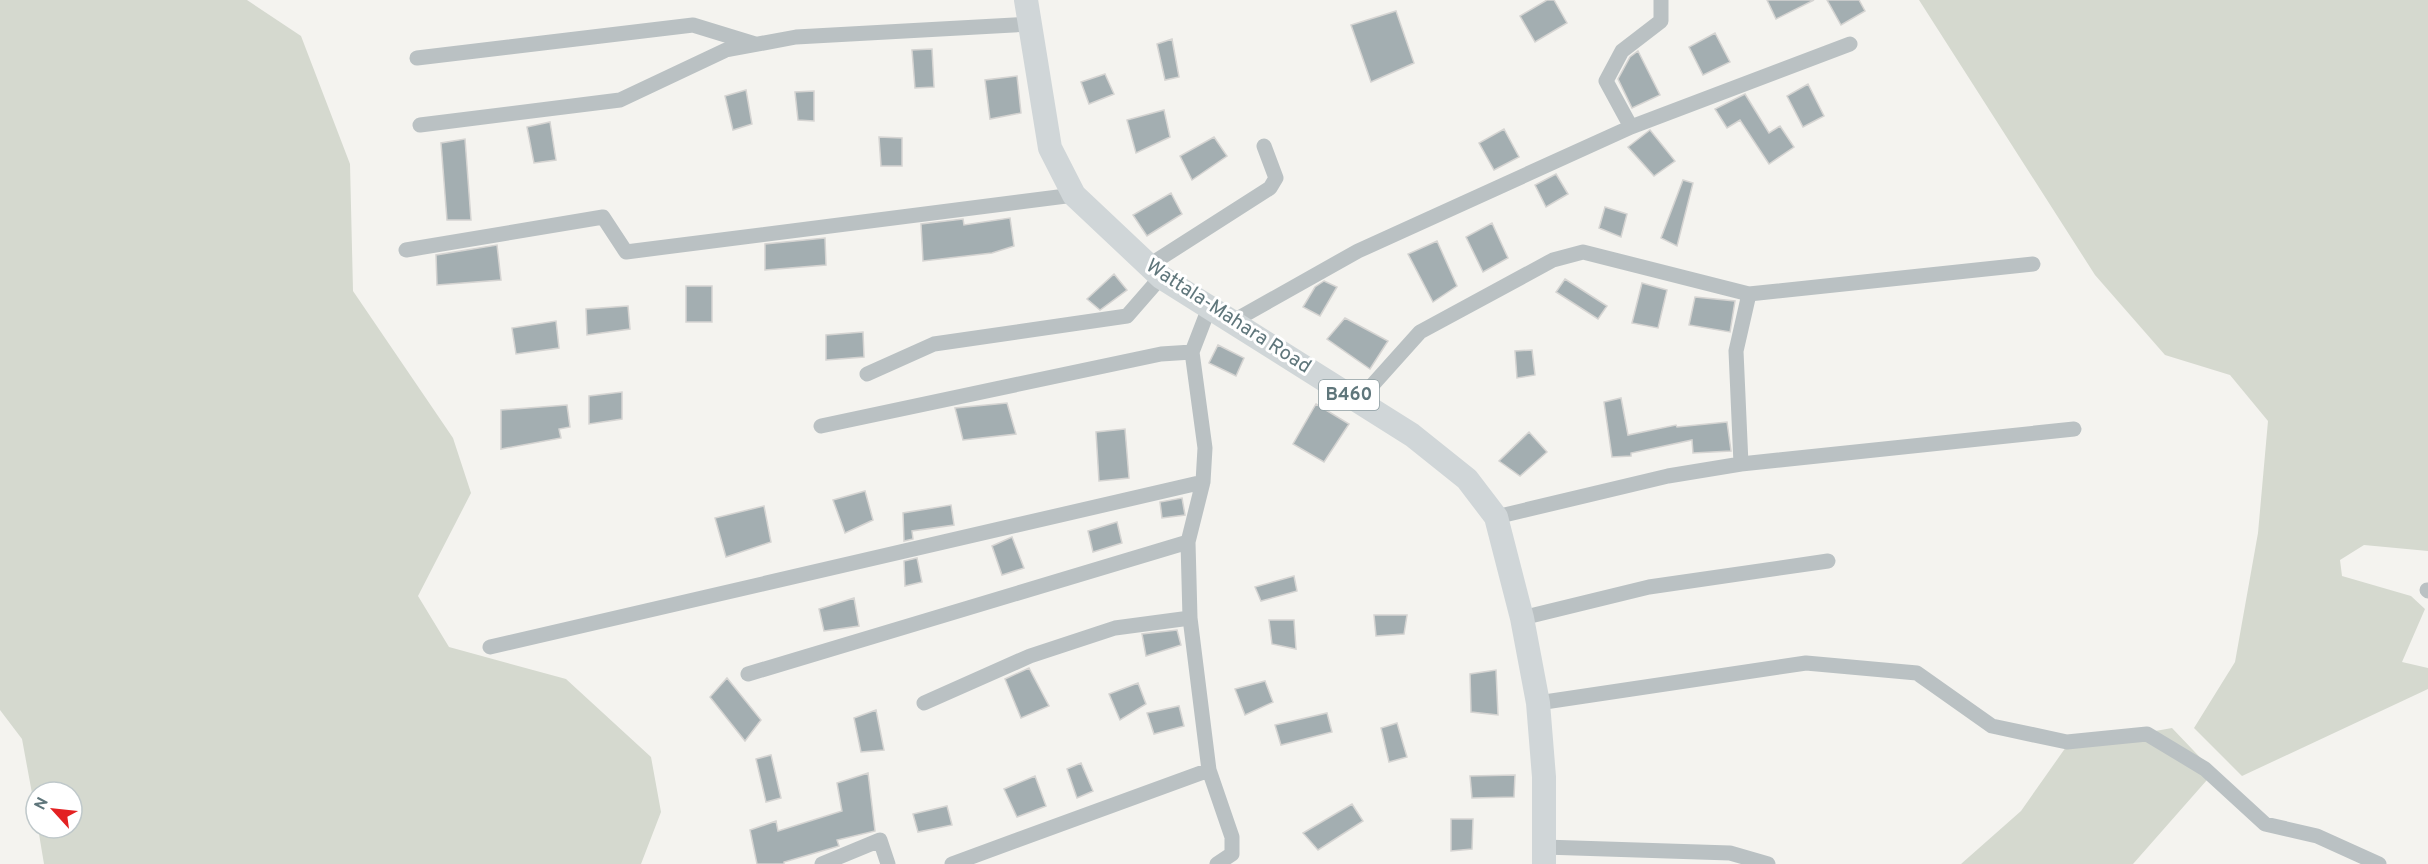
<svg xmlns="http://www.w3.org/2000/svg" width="2428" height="864" viewBox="0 0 2428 864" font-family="Overpass,sans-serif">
	<rect width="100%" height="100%" fill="#f4f3ef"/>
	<path fill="#d5d9cf" d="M0 0H247L301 36 350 164 353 291 453 438 471 493 418 596 449 647 566 679 651 757 661 812 641 864H44L38 828H72V792H36V815L22 739 0 710Z
		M1919 0H2428V551L2364 545 2340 560 2342 576 2411 596 2425 609 2402 662 2428 668V689L2242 776 2194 728 2235 662 2258 533 2268 421 2230 375 2165 355 2095 275Z
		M2172 728 2214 772 2133 864H1961L2021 811 2066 747Z"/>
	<path fill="#a3aeb1" stroke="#d5d4d2" stroke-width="1.5" d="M1547 0H1554L1567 23 1535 42 1520 16Z
		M1767 0H1814L1776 19Z
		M1827 0H1859L1865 11 1841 25Z
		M1396 11 1414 63 1371 82 1351 25Z
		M1715 33 1730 62 1703 75 1689 47Z
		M1172 39 1179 77 1165 80 1157 44Z
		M932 49 934 87 915 88 912 50Z
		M1638 51 1660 95 1632 108 1618 79 1630 57Z
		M1105 74 1114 94 1089 104 1081 82Z
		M1017 76 1021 113 990 119 985 80Z
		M1808 84 1824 116 1803 127 1787 96Z
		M746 90 752 124 733 130 725 96Z
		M814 91V121L798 120 795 92Z
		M1745 94 1769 133 1780 126 1794 147 1769 164 1740 120 1727 128 1715 109Z
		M1164 110 1170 137 1136 153 1127 120Z
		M550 122 556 160 534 163 527 127Z
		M1504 129 1519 157 1494 170 1479 143Z
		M1650 130 1675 161 1654 176 1628 147Z
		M879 137 902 138V166H881Z
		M1214 137 1227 156 1192 180 1180 156Z
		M465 139 471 220H447L441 143Z
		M1556 174 1568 194 1546 207 1535 185Z
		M1683 180 1693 183 1677 246 1661 238Z
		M1171 193 1182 214 1147 236 1133 215Z
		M1605 207 1627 214 1621 237 1599 228Z
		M1010 218 1014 246 992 253 923 261 921 224 963 219 964 225Z
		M1492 223 1508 258 1483 272 1466 237Z
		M825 238 826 265 765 270V244Z
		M1437 241 1457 286 1433 302 1408 254Z
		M497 245 501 280 437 285 436 255Z
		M1114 274 1127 290 1100 310 1087 299Z
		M1565 279 1607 306 1598 319 1556 292Z
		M1324 281 1337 287 1320 316 1303 307 1315 287Z
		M1642 283 1667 290 1658 328 1632 323Z
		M686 286H712V322H686Z
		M1695 297 1735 301 1730 332 1689 325Z
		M628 306 630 329 587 335 586 309Z
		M1345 318 1388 341 1370 369 1327 339Z
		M556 321 559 348 516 354 512 328Z
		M863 332 864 357 826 360V335Z
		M1218 345 1244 358 1236 376 1209 363Z
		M1532 350 1535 375 1517 378 1515 351Z
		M622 392V419L589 424V396Z
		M1621 398 1628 435 1676 425 1677 427 1727 422 1731 451 1693 453 1692 440 1631 453V456L1612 457 1604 402Z
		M1007 403 1016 434 963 440 955 408Z
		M1316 404 1349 424 1324 462 1293 444Z
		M567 405 570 427 559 429 561 438 501 449V410Z
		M1125 429 1129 478 1099 481 1096 432Z
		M1529 432 1547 452 1520 476 1499 461Z
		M865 491 873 520 845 533 833 500Z
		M1182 498 1185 515 1162 518 1160 502Z
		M951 505 954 525 912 531 913 539 904 541 903 513Z
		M764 506 771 542 726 557 715 518Z
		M1117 522 1122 543 1093 552 1088 531Z
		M1012 537 1024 568 1002 575 992 546Z
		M917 558 922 582 905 586 904 561Z
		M1294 576 1297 591 1261 601 1255 587Z
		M854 598 859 626 824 631 819 609Z
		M1374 615H1407L1404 634 1376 636Z
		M1269 620H1294L1296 649 1272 644Z
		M1177 630 1181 645 1146 656 1142 634Z
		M1029 668 1049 706 1021 718 1005 679Z
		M1496 670 1498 715 1471 712 1470 674Z
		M727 678 761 720 745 741 710 697Z
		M1265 681 1273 702 1245 715 1235 689Z
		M1138 683 1146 704 1120 720 1109 694Z
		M1179 706 1184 726 1154 734 1147 713Z
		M876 710 884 750 861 752 854 718Z
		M1327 713 1332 732 1281 745 1275 725Z
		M1397 723 1407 757 1389 762 1381 728Z
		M771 755 781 798 766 802 756 759Z
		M1081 763 1093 791 1077 798 1067 769Z
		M868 773 875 831 837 840 839 846 784 862V864H757L750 830 776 821 778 831 842 811 837 783Z
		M1515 775 1514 797 1472 798 1470 776Z
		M1035 776 1046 806 1017 817 1004 789Z
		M1352 804 1363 821 1318 850 1303 833Z
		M947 806 952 825 918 832 913 814Z
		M1451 819H1473L1472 849 1451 851Z"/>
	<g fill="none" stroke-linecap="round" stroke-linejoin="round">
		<path stroke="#bac1c3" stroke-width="15" d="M417 58 693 25 755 44
			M420 125 620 100 726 50 796 37 1030 24
			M1631 127 1606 81 1622 51 1661 21V0
			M406 250 603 217 626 252 1074 195
			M1148 266 1270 188 1276 178 1264 146
			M1209 308 1192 352 1205 448 1203 482 1188 542 1190 618 1209 770 1232 837V854L1217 864
			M1230 323 1358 251 1631 127 1850 44
			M867 374 934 344 1127 316 1161 277
			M1359 400 1420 332 1553 260 1583 252 1749 294 2033 264
			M821 426 1161 354 1192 352
			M1741 464 1736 351 1749 294
			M1496 517 1668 476 1741 464 2074 429
			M2427 590 2428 591
			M1522 618 1649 587 1828 561
			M490 647 1203 482
			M748 674 1188 542
			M924 703 1030 656 1115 628 1190 618
			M1538 703 1806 663 1917 673 1992 726 2067 742 2147 734 2205 769 2265 824 2317 836 2379 864
			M1544 847 1730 853 1768 864
			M822 864 880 840 888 864
			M952 864 1209 770"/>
		<path stroke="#d0d6d8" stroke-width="24" d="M1026 0 1050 148 1074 195 1161 277 1412 435 1467 479 1496 517 1522 618 1538 703 1544 777V864"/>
	</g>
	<g text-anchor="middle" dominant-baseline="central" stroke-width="6" stroke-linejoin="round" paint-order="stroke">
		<rect fill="#fff" stroke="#8f9fa3" stroke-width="1.5" x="1319" y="380" width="60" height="30" rx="4.5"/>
		<g font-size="18" font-weight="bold" fill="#5f767b">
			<text x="1349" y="395">B460</text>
		</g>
		<g font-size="20" fill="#5f767b" stroke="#fff">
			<text transform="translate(1228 317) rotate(33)">Wattala-Mahara Road</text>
		</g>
	</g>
	<g transform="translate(54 810) rotate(297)"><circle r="28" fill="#ffffff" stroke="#bfc8ca" stroke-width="1.5"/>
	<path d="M0-4.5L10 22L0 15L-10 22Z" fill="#e32122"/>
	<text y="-9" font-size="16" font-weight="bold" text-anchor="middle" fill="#5f767b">N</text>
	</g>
</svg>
